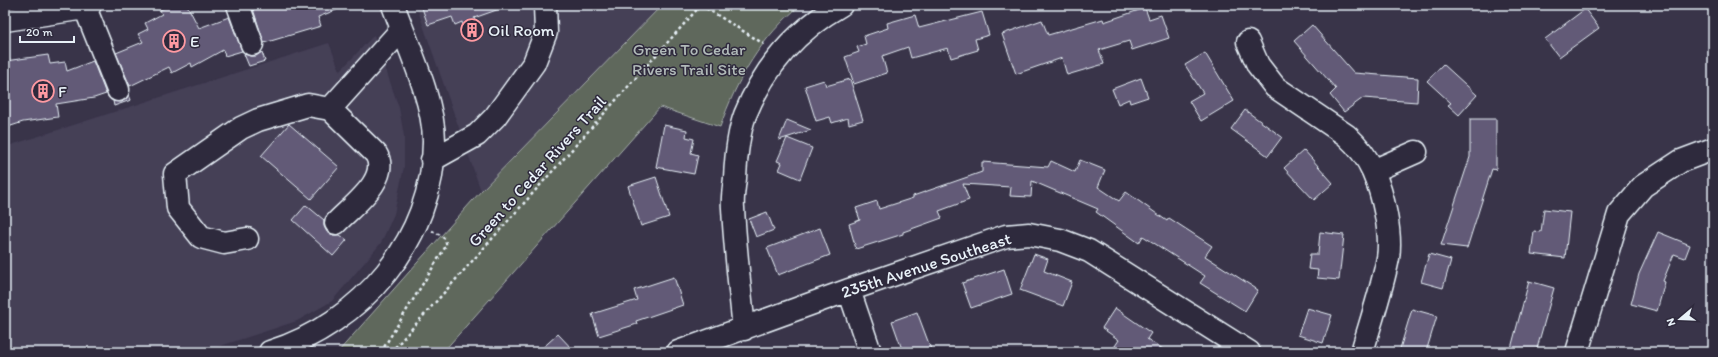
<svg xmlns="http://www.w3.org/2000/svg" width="1718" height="357" viewBox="0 0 1718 357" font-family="Itim,sans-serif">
	<rect width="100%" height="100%" fill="#393449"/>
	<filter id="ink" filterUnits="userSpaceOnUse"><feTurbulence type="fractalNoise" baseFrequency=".025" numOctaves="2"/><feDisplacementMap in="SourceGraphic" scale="8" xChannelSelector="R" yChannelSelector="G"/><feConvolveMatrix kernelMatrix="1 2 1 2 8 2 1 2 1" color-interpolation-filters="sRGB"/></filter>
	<g filter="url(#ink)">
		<path fill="#453f57" d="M416 5H662L481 191Z
			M374 35 399 108 404 136V167L394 214 381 243 332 301 297 321 202 352H5V147L329 43 340 71Z"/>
		<path fill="#5f685b" stroke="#a4acaa" d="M662 5H801C761 37 737 79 720 127L660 107 443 352H338L481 191Z"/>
		<path fill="#625a77" stroke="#e8f1f8" d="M170 5H187L199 28 229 17 242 51 225 56 223 50 192 67 191 63 172 73 169 67 130 86 116 53 143 42 138 34 148 29 145 23 162 14 160 10Z
			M266 5H344V7L318 17 321 26 264 43 253 9Z
			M421 5H504L505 7 474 18 480 33 467 38 462 22 455 25 452 17 428 25Z
			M1145 8 1149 19 1161 15 1169 38 1132 50 1129 41 1099 50 1104 64 1067 75 1062 58 1016 74 1002 34 1042 20 1048 35 1103 19 1104 22Z
			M1585 9 1599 28 1559 57 1545 39Z
			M982 12 989 35 975 39 978 50 951 58 948 48 911 58 908 47 882 56 887 73 854 84 845 57 859 52 857 47 866 44 864 36 888 28 887 23 915 15 919 28Z
			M1312 25 1354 73 1418 78 1417 102 1363 98 1344 112 1330 95 1336 89 1294 41Z
			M262 52 265 61 249 66 244 54 250 56H256Z
			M1205 53 1234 101 1201 121 1189 101 1203 93 1185 65Z
			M48 55 50 64 65 62 67 71 93 61 106 94 94 98 56 104 58 117 23 122 5 128V61Z
			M1443 64 1477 95 1459 115 1448 105 1451 103 1427 81Z
			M1141 78 1148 97 1130 103 1129 99 1118 104 1112 89Z
			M850 79 863 120 849 124 848 118 832 123 830 117 816 121 805 86 824 80 826 86Z
			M129 95 131 100 114 106 113 101 122 102Z
			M1245 110 1282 137 1268 156 1231 129Z
			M1470 119H1496V170L1492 169 1467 248 1441 245 1470 157Z
			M787 120 811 130 779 140Z
			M289 124 339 167 311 199 261 156Z
			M664 125 687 130 686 137 694 139 691 153 698 155 694 174 656 167Z
			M787 138 812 148 800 179 779 170 782 163 777 161Z
			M1304 150 1333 183 1314 200 1284 168Z
			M1080 160 1105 170 1098 187 1119 201 1126 192 1167 221 1169 218 1212 246 1205 256 1258 290 1245 311 1200 283 1205 276 1143 236 1139 243 1096 212 1098 209 1032 181 1031 197 1010 196 1011 187 963 184 969 200 939 211 942 218 903 232V234L856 249 849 224 860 220 856 208 877 201 879 209 913 198V196L982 172V162L1048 167 1051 161 1075 172Z
			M656 177 669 217 641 226 628 186Z
			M306 205 324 220V226L327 232 333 235H340L347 240 333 256 293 220Z
			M1544 209 1570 212 1565 258 1531 254 1534 231 1541 232Z
			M767 212 774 230 756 237 749 219Z
			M820 228 830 255 778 275 767 248Z
			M1320 232 1344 235 1339 280 1317 278 1318 270 1308 269 1310 254H1318Z
			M1658 232 1690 245 1685 258 1674 254 1663 281 1665 282 1657 311 1631 304 1639 274Z
			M1034 254 1048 259 1044 271 1072 282 1063 306 1020 290Z
			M1429 254 1451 260 1443 288 1421 282Z
			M1004 269 1012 294 971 308 962 283Z
			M674 277 683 305 636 321 637 324 599 336 592 314 637 300 634 290Z
			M1529 281 1554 288 1536 352H1510Z
			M1115 308 1151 333 1147 339 1168 352H1111L1119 340 1102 328Z
			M1307 308 1332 315 1323 343 1298 335Z
			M1412 309 1437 316 1426 352H1399Z
			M917 312 932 352H903L892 321Z
			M558 334 575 352H538Z"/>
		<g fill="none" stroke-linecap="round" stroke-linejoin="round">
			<g stroke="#e8f1f8" stroke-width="25">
				<path id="minor" d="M84 5 118 90
					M238 5 252 44
					M5 20 85 8 90 5
					M1248 42 1258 65 1275 87 1346 135C1357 145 1367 157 1373 171 1383 194 1392 233 1388 258 1382 289 1371 321 1362 352
					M432 160 477 135 495 117 534 63 546 32 545 5
					M1373 171 1416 152
					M336 223C352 206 391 179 376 154L330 109 402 29
					M247 239 224 243 201 237 178 208 175 174 241 128 258 120 308 105 330 109
					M849 290 870 352
					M744 329C740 289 735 248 733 208 732 198 734 188 735 178 736 157 738 134 745 115 764 68 797 30 841 5
					M270 352C361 323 434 240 434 141 434 100 407 44 393 5
					M678 352 849 290 1006 236 1029 234 1060 240 1089 251 1249 352
					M1577 352 1619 214 1643 186 1681 161 1713 149"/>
			</g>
			<path stroke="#e8f1f8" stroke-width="2.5" stroke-dasharray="3 3" stroke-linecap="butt" d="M701 5 764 44
				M381 352 446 246C447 237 439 234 432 231
				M391 352 701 5"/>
			<use href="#minor" stroke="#2f2a3d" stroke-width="22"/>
		</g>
	</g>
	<defs>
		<g id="building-ring" transform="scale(1.15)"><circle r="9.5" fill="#2f2a3d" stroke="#ff9aa2" stroke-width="1.5"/><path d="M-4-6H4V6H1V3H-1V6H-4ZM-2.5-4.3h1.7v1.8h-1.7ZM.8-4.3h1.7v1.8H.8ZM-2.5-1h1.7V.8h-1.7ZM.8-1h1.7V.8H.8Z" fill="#ff9aa2"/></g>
	</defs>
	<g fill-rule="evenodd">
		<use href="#building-ring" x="472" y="30"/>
		<use href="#building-ring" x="174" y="41"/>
		<use href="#building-ring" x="43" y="91"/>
	</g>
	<g text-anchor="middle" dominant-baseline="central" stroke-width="3" stroke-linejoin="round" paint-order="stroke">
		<g font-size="17" fill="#e8f1f8" stroke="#2f2a3d" text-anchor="start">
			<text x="488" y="30">Oil Room</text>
			<text x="190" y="41">E</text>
			<text x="58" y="91">F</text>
		</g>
		<g font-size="17" fill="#b1bab9" stroke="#2f2a3d">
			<text x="689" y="49">Green To Cedar<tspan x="689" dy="20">Rivers Trail Site</tspan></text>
		</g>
		<g font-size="17" fill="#e8f1f8" stroke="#2f2a3d">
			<text transform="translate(537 171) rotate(-48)">Green to Cedar Rivers Trail</text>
			<text transform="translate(926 265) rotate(-18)">235th Avenue Southeast</text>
		</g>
	</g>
	<rect width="1718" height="357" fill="none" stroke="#2f2a3d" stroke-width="20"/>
	<rect x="10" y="10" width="1698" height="337" fill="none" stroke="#e8f1f8" stroke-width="1.5" filter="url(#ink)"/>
	<g transform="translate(1680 319) rotate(251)" stroke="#2f2a3d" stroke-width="3" paint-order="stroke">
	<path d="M0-3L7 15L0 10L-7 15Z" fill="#e8f1f8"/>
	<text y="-6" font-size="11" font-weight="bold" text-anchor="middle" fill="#e8f1f8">N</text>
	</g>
	<path d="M20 36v6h54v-6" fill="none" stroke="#e8f1f8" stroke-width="2"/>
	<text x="26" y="36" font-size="12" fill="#e8f1f8" stroke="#2f2a3d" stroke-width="3" paint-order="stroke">20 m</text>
</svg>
